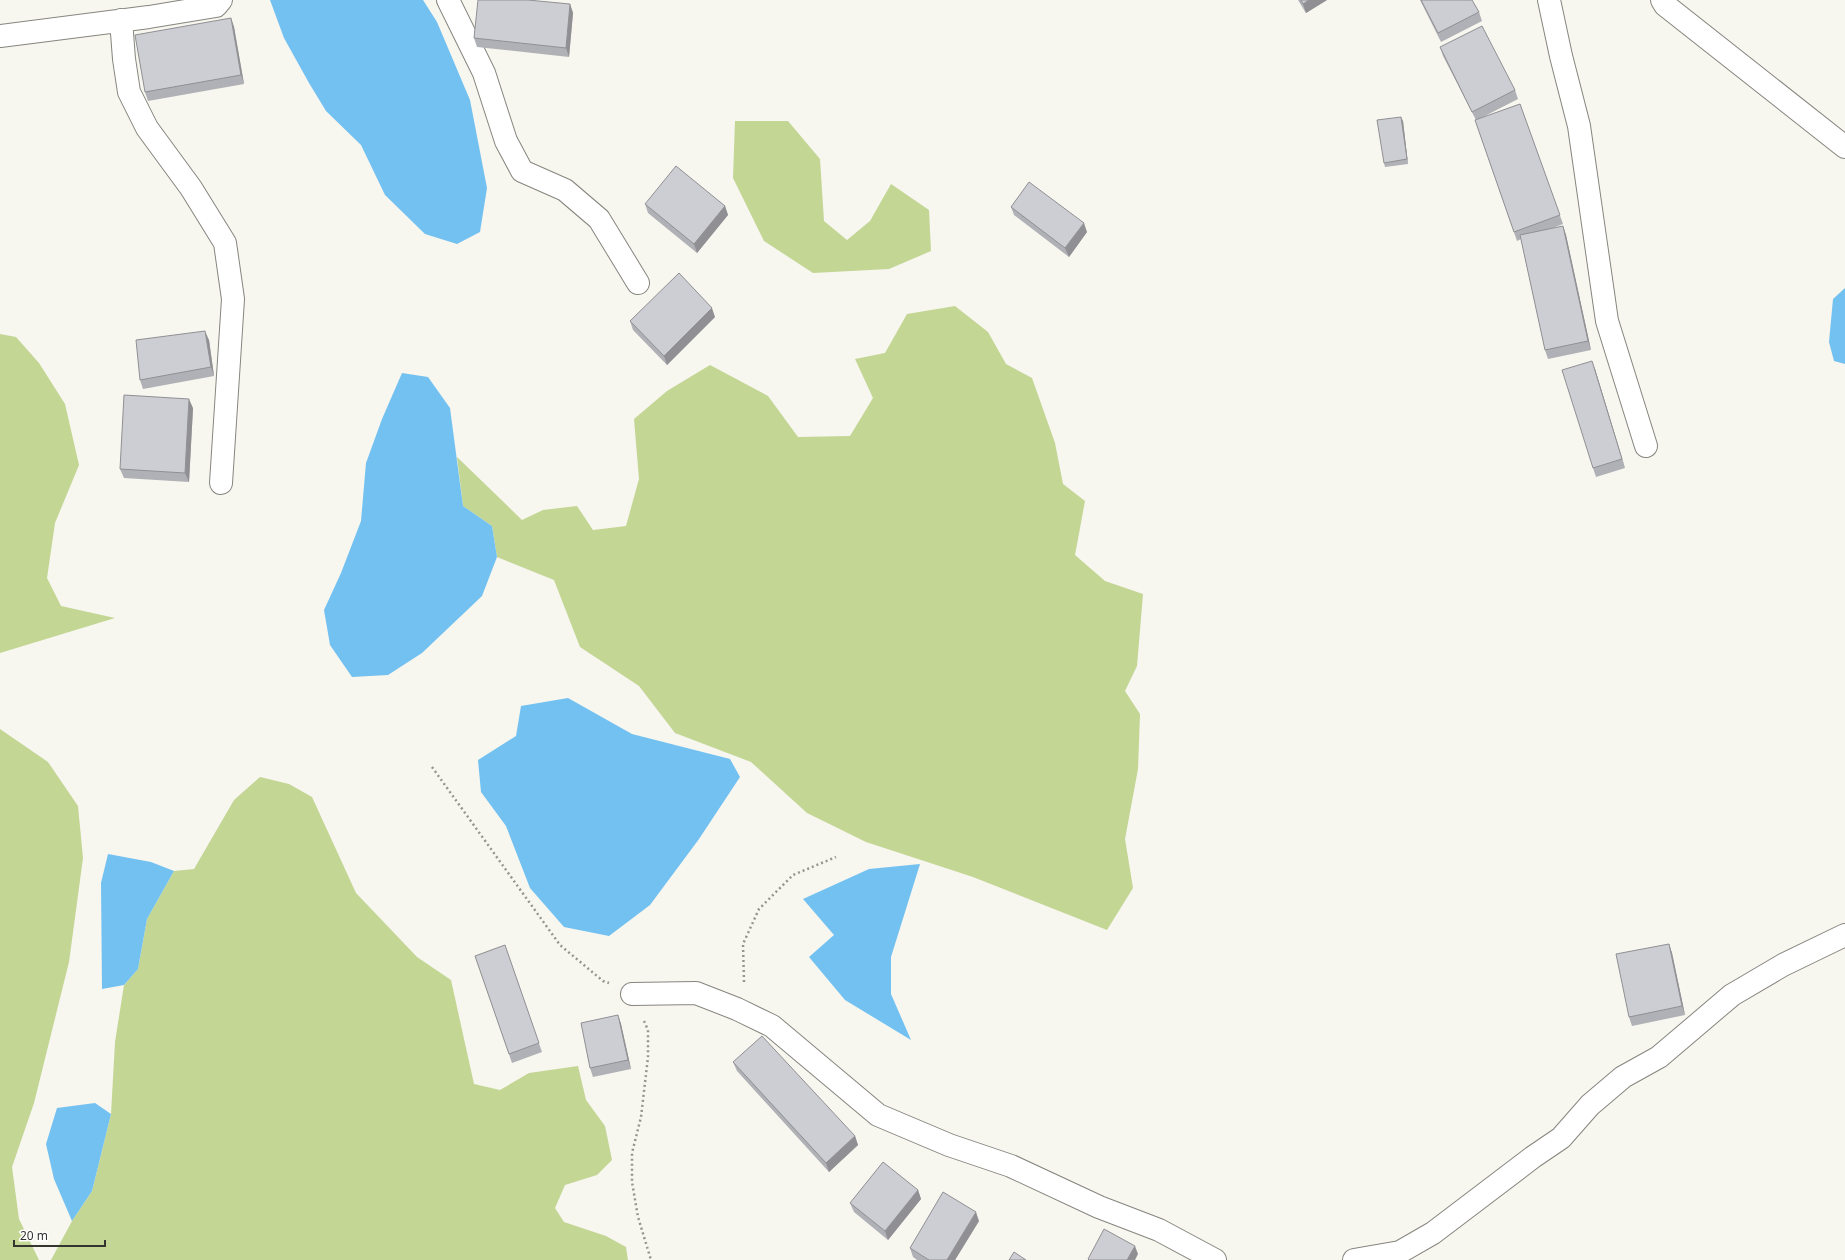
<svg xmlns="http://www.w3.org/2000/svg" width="1845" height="1260" viewBox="0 0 1845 1260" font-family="'Noto Sans',sans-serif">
	<rect width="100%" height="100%" fill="#f7f6ef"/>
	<path fill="#c3d694" d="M735 121H788L820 159 824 221 847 240 870 221 891 184 929 210 931 251 889 269 813 273 764 241 733 178Z
		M955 306 988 332 1006 364 1032 378 1055 443 1063 484 1085 501 1075 555 1105 581 1143 594 1137 666 1125 691 1140 714 1138 769 1125 839 1133 888 1107 930 973 877 866 842 807 813 751 762 675 733 639 686 580 647 554 580 497 557 492 526 463 506 457 457 522 520 543 510 577 506 593 530 626 526 639 479 634 419 667 391 710 365 768 396 798 437 850 436 873 398 855 359 885 353 907 314Z
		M0 334 16 337 39 363 65 404 79 465 55 523 47 578 61 606 115 618 0 653Z
		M0 729 48 762 78 806 83 858 69 962 34 1103 12 1167 19 1219 39 1260H0Z
		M260 777 289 784 312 797 356 893 417 957 451 980 474 1084 500 1090 529 1073 578 1066 586 1100 605 1126 612 1160 597 1175 565 1185 555 1208 564 1222 606 1236 626 1247 628 1260H51L72 1221 92 1191 111 1114 115 1042 124 985 138 969 147 919 174 871 194 869 234 800Z"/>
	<path fill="#73c1f1" d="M270 0H423L437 22 470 100 487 188 480 232 457 244 425 234 385 195 361 145 326 111 309 83 284 38Z
		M1845 288V364L1834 361 1829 342 1833 299Z
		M402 373 428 377 450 408 463 506 492 526 497 557 482 596 422 653 388 675 352 677 330 645 324 610 341 573 361 521 366 463 382 419Z
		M568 698 632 734 730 759 740 777 699 839 650 905 609 936 564 927 530 888 506 826 481 792 478 760 516 736 521 706Z
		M108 854 151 862 174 871 147 919 138 969 124 985 102 989 101 883Z
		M920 864 891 957V994L911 1040 845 1000 809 957 834 935 803 899 869 869Z
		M95 1103 111 1114 92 1191 72 1221 54 1179 46 1144 57 1108Z"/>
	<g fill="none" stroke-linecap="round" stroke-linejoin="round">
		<g stroke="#86857f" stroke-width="24">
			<path id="minor" d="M448 0 484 73 506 141 522 171 565 190 599 219 638 283
				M1549 0 1561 56 1579 126 1607 321 1646 446
				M121 20 124 59 129 92 147 128 191 188 225 243 233 299 221 483
				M0 36 149 17 216 6 221 0
				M632 994 696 993 737 1009 772 1026 878 1115 949 1145 1011 1166 1099 1207 1159 1230 1215 1260
				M1354 1260 1400 1252 1433 1233 1533 1157 1561 1138 1590 1105 1623 1077 1659 1057 1732 995 1783 965 1845 935"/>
		</g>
		<g stroke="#86857f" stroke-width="24">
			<path id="major" d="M1662 0 1665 5 1845 147"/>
		</g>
		<path stroke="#959590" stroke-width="2.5" stroke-dasharray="2 3" stroke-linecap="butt" d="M432 767 560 945 603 981 609 983
			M744 982 743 944 759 909 793 875 836 857
			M644 1021 648 1030V1057L641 1117 632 1153V1182L638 1217 651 1260"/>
		<use href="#minor" stroke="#fff" stroke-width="22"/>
		<use href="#major" stroke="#fff" stroke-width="22"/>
	</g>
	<path fill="#b0b1b6" d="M1298 0H1327L1306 13Z
		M1420 0H1472L1479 12 1482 21 1441 42Z
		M570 4 573 13 569 57 477 47 474 38Z
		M231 18 234 27 244 84 148 101 145 92Z
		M1440 47 1515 90 1518 99 1479 119 1520 104 1563 224 1550 229 1563 226 1566 235 1591 350 1548 359 1545 350 1521 239 1517 241 1475 120H1476L1443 56Z
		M1403 121 1408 164 1385 167 1384 163Z
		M645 204 725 206 728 215 697 253 648 213Z
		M1011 207 1087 232 1069 257 1014 215Z
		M715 317 667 365 633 330 630 321Z
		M209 340 214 376 143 389 140 380Z
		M1595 369 1625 468 1596 477 1593 468Z
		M193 408 189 482 124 478 120 469Z
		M1669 944 1672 953 1685 1015 1632 1026 1629 1017Z
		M505 945 542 1052 512 1063 475 956Z
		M618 1015 621 1024 631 1069 593 1077 590 1068Z
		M733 1062 855 1136 858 1145 829 1172 737 1071Z
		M918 1190 921 1199 888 1240 854 1212 850 1203Z
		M979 1221 955 1260H917L913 1257 910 1248Z"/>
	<path fill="#909094" d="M1309 0H1327L1306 13 1303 4Z
		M570 4 573 13 569 57 566 48Z
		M231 18 234 27 244 84 241 75Z
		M1401 117 1403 121 1408 164 1407 159Z
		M725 206 728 215 697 253 694 244Z
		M1084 223 1087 232 1069 257 1065 248Z
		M1563 226 1566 235 1591 350 1588 341Z
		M712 308 715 317 667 365 664 356Z
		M205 331 209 340 214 376 211 367Z
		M1592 361 1595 369 1625 468 1622 459Z
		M189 399 193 408 189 482 185 473Z
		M1669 944 1672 953 1685 1015 1682 1006Z
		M618 1015 621 1024 631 1069 628 1060Z
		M855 1136 858 1145 829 1172 826 1163Z
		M918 1190 921 1199 888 1240 885 1231Z
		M976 1212 979 1221 955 1260H947Z
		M1135 1246 1138 1254 1135 1260H1127Z"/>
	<path fill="#cdced4" stroke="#909094" d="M478 0H528L570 4 566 48 474 38Z
		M1301 0H1309L1303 4Z
		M1421 0H1472L1479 12 1438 33Z
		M231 18 241 75 145 92 135 35Z
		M1482 26 1515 90 1472 112 1440 47Z
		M1520 104 1560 215 1514 232 1475 120Z
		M1401 117 1407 159 1384 163 1377 120Z
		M676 166 725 206 694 244 645 204Z
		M1029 182 1084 223 1065 248 1011 207Z
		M1563 226 1588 341 1545 350 1520 235Z
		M679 273 712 308 664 356 630 321Z
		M205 331 211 367 140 380 136 340Z
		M1592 361 1622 459 1593 468 1562 370Z
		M124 395 189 399 185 473 120 469Z
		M1669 944 1682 1006 1629 1017 1616 954Z
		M505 945 539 1043 509 1054 475 956Z
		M618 1015 628 1060 590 1068 581 1023Z
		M762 1036 855 1136 826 1163 733 1062Z
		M883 1162 918 1190 885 1231 850 1203Z
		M943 1192 976 1212 947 1260H929L910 1248Z
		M1104 1229 1135 1246 1127 1260H1089L1088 1259Z
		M1014 1252 1026 1260H1009Z"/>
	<path d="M14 1240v6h91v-6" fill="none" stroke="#343431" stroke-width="2"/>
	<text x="20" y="1240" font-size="12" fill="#343431" stroke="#ffffff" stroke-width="3" paint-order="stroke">20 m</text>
</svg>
